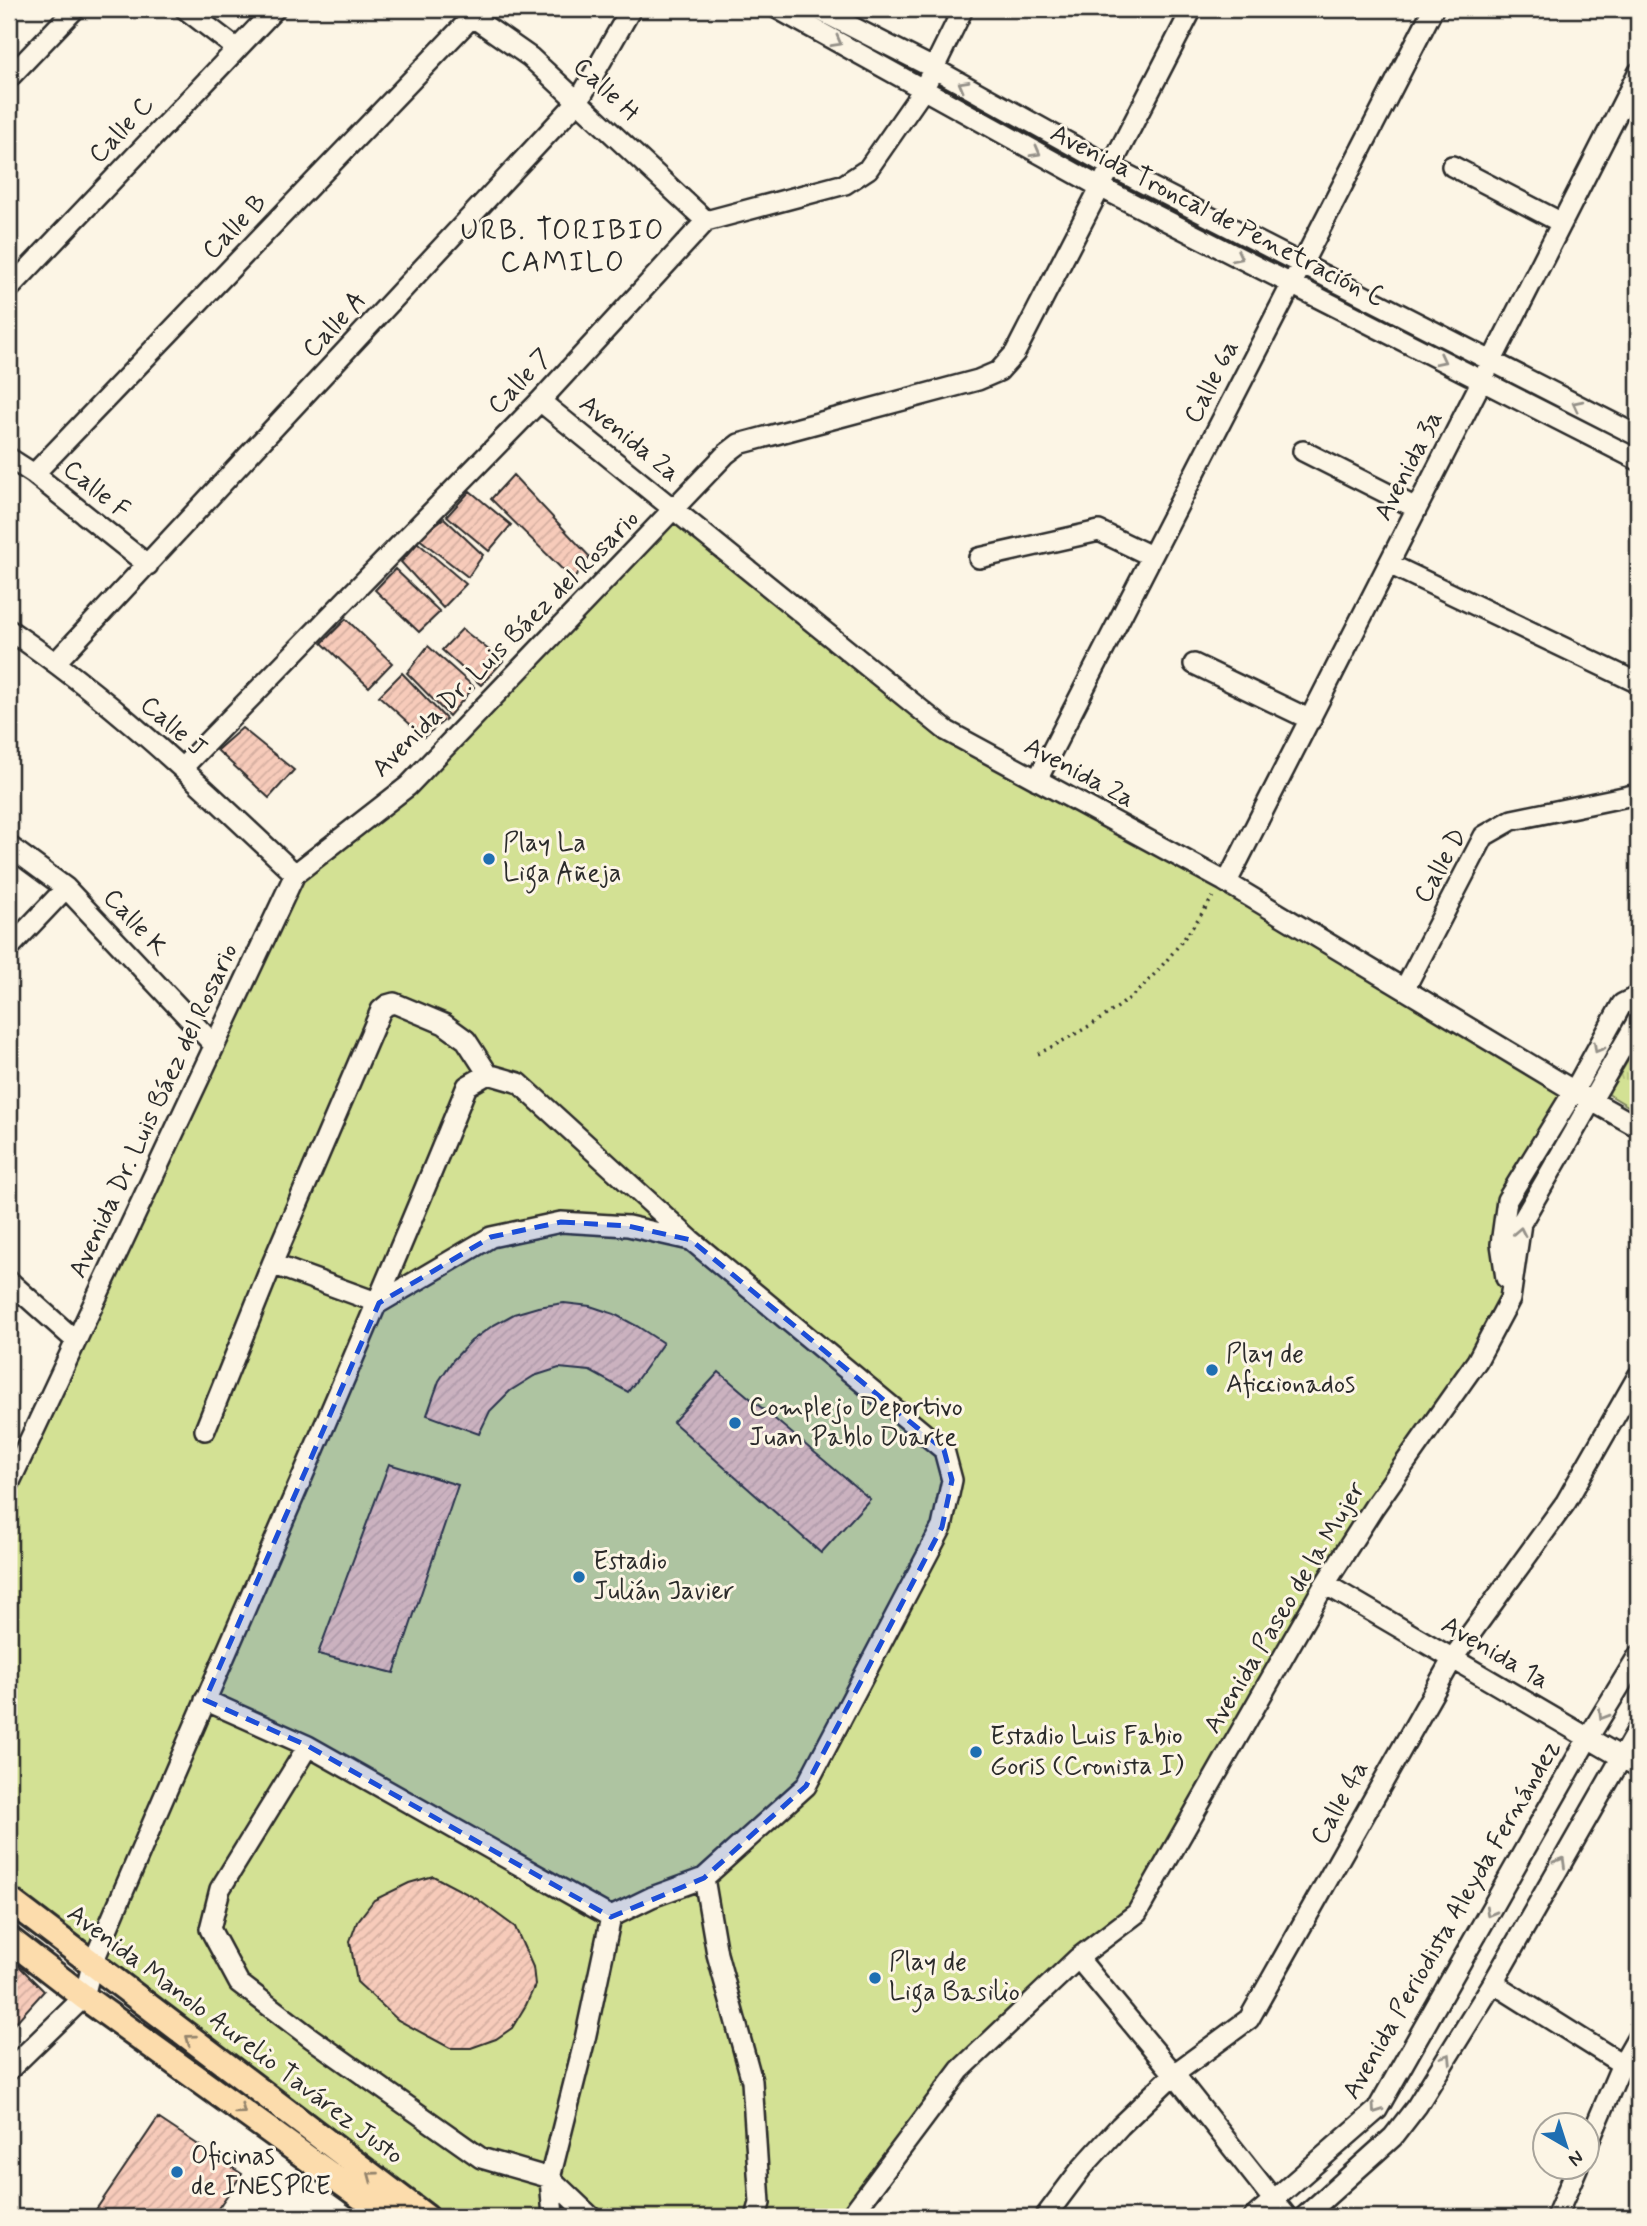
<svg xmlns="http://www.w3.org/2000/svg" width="1647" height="2226" viewBox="0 0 1647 2226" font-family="Mynerve,sans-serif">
	<defs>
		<pattern id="park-tufts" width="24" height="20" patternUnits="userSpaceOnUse" patternTransform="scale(1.75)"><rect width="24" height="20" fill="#d3e194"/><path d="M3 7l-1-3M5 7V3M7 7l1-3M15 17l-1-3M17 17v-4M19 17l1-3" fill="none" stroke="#b5c180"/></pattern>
		<pattern id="building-hatch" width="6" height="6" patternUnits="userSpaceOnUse" patternTransform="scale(1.75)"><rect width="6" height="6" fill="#f7cbba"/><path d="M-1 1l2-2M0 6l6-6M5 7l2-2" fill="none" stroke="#d4aea0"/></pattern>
	</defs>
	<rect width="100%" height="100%" fill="#fcf5e5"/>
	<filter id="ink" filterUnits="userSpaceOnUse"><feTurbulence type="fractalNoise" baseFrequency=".0143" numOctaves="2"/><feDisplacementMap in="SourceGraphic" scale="14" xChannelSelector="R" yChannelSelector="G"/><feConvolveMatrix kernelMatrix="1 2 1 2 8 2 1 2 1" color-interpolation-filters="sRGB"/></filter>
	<g filter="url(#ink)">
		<path fill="url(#park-tufts)" stroke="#7f8660" stroke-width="2" d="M1638 1044V1112L1608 1094Z"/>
		<path fill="#d3e194" stroke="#7f8660" stroke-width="2" d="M674 510 947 731 1592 1101 1521 1223 1510 1299 1374 1507 1137 1913 960 2070 852 2217H428L9 1898V1485L295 874 408 786Z"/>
		<path fill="url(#building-hatch)" stroke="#2b2b2b" stroke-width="2" d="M513 475 590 557 573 580 491 499Z
			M470 491 511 525 489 551 447 516Z
			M444 518 483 555 468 577 418 538Z
			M418 543 466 584 443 608 401 562Z
			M395 569 440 612 419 632 375 590Z
			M346 619 392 663 369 687 322 643Z
			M462 629 503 661 481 685 442 650Z
			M428 646 474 687 449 716 407 673Z
			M402 673 446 719 424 737 379 696Z
			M242 728 294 770 269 798 217 750Z
			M564 1303 590 1306 614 1314 637 1326 663 1343 628 1392 590 1371 559 1368 534 1376 510 1391 490 1411 479 1434 427 1415 439 1381 453 1360 471 1341 492 1326 514 1314 538 1307Z
			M719 1372 870 1499 821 1553 673 1422Z
			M389 1464 458 1485 394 1673 318 1654Z
			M433 1876 477 1899 515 1927 533 1967 535 1985 526 2005 512 2028 496 2039 471 2048H450L398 2020 357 1982 350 1941 357 1922 374 1900 409 1883Z
			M14 1961 44 1991 9 2030V1967Z
			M158 2118 242 2174 212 2217H91Z"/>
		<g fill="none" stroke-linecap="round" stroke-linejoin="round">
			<g stroke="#2b2b2b" stroke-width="24">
				<path id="minor" d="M185 9 236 48
					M461 9 530 57 706 221
					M778 9 1100 187 1638 460
					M817 9 935 69 1110 166 1638 436
					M9 78 75 9
					M1452 166 1562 223
					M9 289 275 9
					M540 401 947 731 1224 881 1574 1091 1638 1127
					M1303 451 1416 508
					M9 458 34 474 148 565
					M34 474 473 16
					M979 558 1099 531 1151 556
					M1389 564 1638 683
					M9 630C113 700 204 788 295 874
					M56 662 579 100 631 9
					M1194 664 1311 720
					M182 768 540 401 706 221 845 184 868 169 923 90 963 9
					M1037 780 1433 9
					M9 846 66 888 214 1045
					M1227 882 1638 73
					M9 948 66 888
					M1405 988 1484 836 1512 820 1638 794
					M272 1264 379 1303 491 1237 561 1222 628 1226 690 1240
					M1506 1278 1501 1244 1507 1200 1574 1091 1622 1004 1638 996
					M9 1281 75 1340
					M205 1430 272 1264 381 1010 387 1005 394 1003 444 1024 466 1040 488 1074 519 1083 691 1240 944 1450 952 1480 942 1527 806 1786 704 1878 652 1897 611 1917
					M9 1484 295 874 408 786 726 454 739 444 978 380 999 371 1015 353 1192 9
					M1325 1584 1638 1767
					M205 1700 308 1746 611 1917
					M308 1746 220 1889 210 1929 239 1983 311 2038 481 2158 550 2178 591 2217
					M704 1878 717 1954 752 2081 760 2203 756 2217
					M1078 1958 1174 2074 1287 2217
					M1493 1983 1622 2064
					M9 2070 84 1997 92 1965C216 1672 347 1381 467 1086L488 1074
					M1588 2144 1622 2064 1638 2036
					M553 2217 550 2178 585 2039 611 1917
					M850 2217 960 2070 1078 1958 1137 1913 1325 1584 1374 1507 1477 1361 1510 1299 1521 1223 1638 1020
					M1045 2217 1081 2169 1120 2126 1174 2074 1249 2019 1453 1658 1566 1502 1638 1376
					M1254 2217 1377 2110 1588 1738 1638 1656
					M1304 2217 1393 2137 1417 2106 1493 1983 1638 1729
					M1556 2217 1578 2166"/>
			</g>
			<g stroke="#2b2b2b" stroke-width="30">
				<path id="major" d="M9 1900 426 2217
					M9 1939 84 1997 389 2217"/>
			</g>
			<path stroke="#2b2b2b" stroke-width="3.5" stroke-dasharray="2 5" stroke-linecap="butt" d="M1038 1054C1074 1035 1113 1015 1143 986 1170 959 1192 929 1213 897"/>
			<use href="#minor" stroke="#fcf5e5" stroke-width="19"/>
			<use href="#major" stroke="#fcdcac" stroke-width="24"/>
		</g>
		<defs><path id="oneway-chevron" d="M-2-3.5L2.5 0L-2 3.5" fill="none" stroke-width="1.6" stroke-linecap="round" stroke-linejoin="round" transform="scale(1.75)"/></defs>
		<g stroke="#949088">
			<use href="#oneway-chevron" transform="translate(837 42) rotate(29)"/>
			<use href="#oneway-chevron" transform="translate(963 85) rotate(-151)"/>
			<use href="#oneway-chevron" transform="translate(1036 152) rotate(29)"/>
			<use href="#oneway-chevron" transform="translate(1238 257) rotate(27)"/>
			<use href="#oneway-chevron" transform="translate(1441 360) rotate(27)"/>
			<use href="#oneway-chevron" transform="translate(1577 405) rotate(-153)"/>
			<use href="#oneway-chevron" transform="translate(1598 1048) rotate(119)"/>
			<use href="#oneway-chevron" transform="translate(1520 1232) rotate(-79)"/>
			<use href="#oneway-chevron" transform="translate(1603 1715) rotate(121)"/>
			<use href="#oneway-chevron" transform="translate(1561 1862) rotate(-60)"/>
			<use href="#oneway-chevron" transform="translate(1490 1912) rotate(119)"/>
			<use href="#oneway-chevron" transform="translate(1447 2058) rotate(-58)"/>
			<use href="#oneway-chevron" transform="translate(1376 2109) rotate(125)"/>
		</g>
		<g stroke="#94846c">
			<use href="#oneway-chevron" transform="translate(190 2039) rotate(-143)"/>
			<use href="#oneway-chevron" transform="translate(241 2110) rotate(36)"/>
			<use href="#oneway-chevron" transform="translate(372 2176) rotate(-143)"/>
		</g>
	</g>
	<path fill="#1d4ed8" fill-opacity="0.2" stroke="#1d4ed8" stroke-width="5" stroke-dasharray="14 9" stroke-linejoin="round" d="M561 1222 628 1226 691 1240 944 1450 952 1480 942 1527 806 1786 704 1878 611 1917 308 1746 205 1700 379 1303 491 1237Z"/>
	<g fill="#1f6fb2" stroke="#fcf5e5" stroke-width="2.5">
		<circle cx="489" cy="859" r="7"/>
		<circle cx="1212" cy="1370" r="7"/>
		<circle cx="735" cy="1423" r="7"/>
		<circle cx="579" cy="1577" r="7"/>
		<circle cx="976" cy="1752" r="7"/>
		<circle cx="875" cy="1978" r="7"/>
		<circle cx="177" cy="2172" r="7"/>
	</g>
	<g text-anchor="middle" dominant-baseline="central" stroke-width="6" stroke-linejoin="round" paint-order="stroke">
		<g font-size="26" fill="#2b2b2b" stroke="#fcf5e5">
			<text transform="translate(606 90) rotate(43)">Calle H</text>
			<text transform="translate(122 130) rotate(-47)">Calle C</text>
			<text transform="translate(1217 216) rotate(27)">Avenida Troncal de Penetración C</text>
			<text transform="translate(235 227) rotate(-46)">Calle B</text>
			<text transform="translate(335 325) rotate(-47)">Calle A</text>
			<text transform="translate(520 382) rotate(-47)">Calle 7</text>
			<text transform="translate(1212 382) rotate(-63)">Calle 6a</text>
			<text transform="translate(629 439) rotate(39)">Avenida 2a</text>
			<text transform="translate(1409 466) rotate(-63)">Avenida 3a</text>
			<text transform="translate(96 490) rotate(39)">Calle F</text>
			<text transform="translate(506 644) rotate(-45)">Avenida Dr. Luis Báez del Rosario</text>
			<text transform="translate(173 727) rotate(41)">Calle J</text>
			<text transform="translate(1079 773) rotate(28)">Avenida 2a</text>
			<text transform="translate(1441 866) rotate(-61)">Calle D</text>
			<text transform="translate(135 923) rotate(47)">Calle K</text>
			<text transform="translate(154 1111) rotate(-65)">Avenida Dr. Luis Báez del Rosario</text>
			<text transform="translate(1285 1608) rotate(-59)">Avenida Paseo de la Mujer</text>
			<text transform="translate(1495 1653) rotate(30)">Avenida 1a</text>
			<text transform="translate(1340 1803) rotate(-61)">Calle 4a</text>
			<text transform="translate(1452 1920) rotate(-60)">Avenida Periodista Aleyda Fernández</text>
			<text transform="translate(235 2035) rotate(37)">Avenida Manolo Aurelio Tavárez Justo</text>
		</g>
		<g font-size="26" fill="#2b2b2b" stroke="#fcf5e5" text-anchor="start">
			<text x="503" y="844">Play La<tspan x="503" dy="30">Liga Añeja</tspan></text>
			<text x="1226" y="1355">Play de<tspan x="1226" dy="30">Aficcionados</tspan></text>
			<text x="749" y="1408">Complejo Deportivo<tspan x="749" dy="30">Juan Pablo Duarte</tspan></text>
			<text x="593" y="1562">Estadio<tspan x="593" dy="30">Julián Javier</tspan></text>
			<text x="990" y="1737">Estadio Luis Fabio<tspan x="990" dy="30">Goris (Cronista I)</tspan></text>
			<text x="889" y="1963">Play de<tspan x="889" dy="30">Liga Basilio</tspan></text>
			<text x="191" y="2157">Oficinas<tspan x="191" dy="30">de INESPRE</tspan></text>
		</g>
		<g font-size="28" letter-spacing="2" fill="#2b2b2b" stroke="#fcf5e5">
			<text x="563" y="231">URB. TORIBIO<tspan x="563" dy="32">CAMILO</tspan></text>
		</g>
	</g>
	<rect width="1647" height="2226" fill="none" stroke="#fcf5e5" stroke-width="35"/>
	<rect x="18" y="18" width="1612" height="2191" fill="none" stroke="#2b2b2b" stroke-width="2.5" filter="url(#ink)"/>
	<g transform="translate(1566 2146) rotate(141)"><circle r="33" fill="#fcf5e5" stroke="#a8a49b" stroke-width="2"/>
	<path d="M0-5L12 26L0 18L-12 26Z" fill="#1f6fb2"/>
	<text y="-10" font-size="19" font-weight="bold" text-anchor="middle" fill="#2b2b2b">N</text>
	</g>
</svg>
